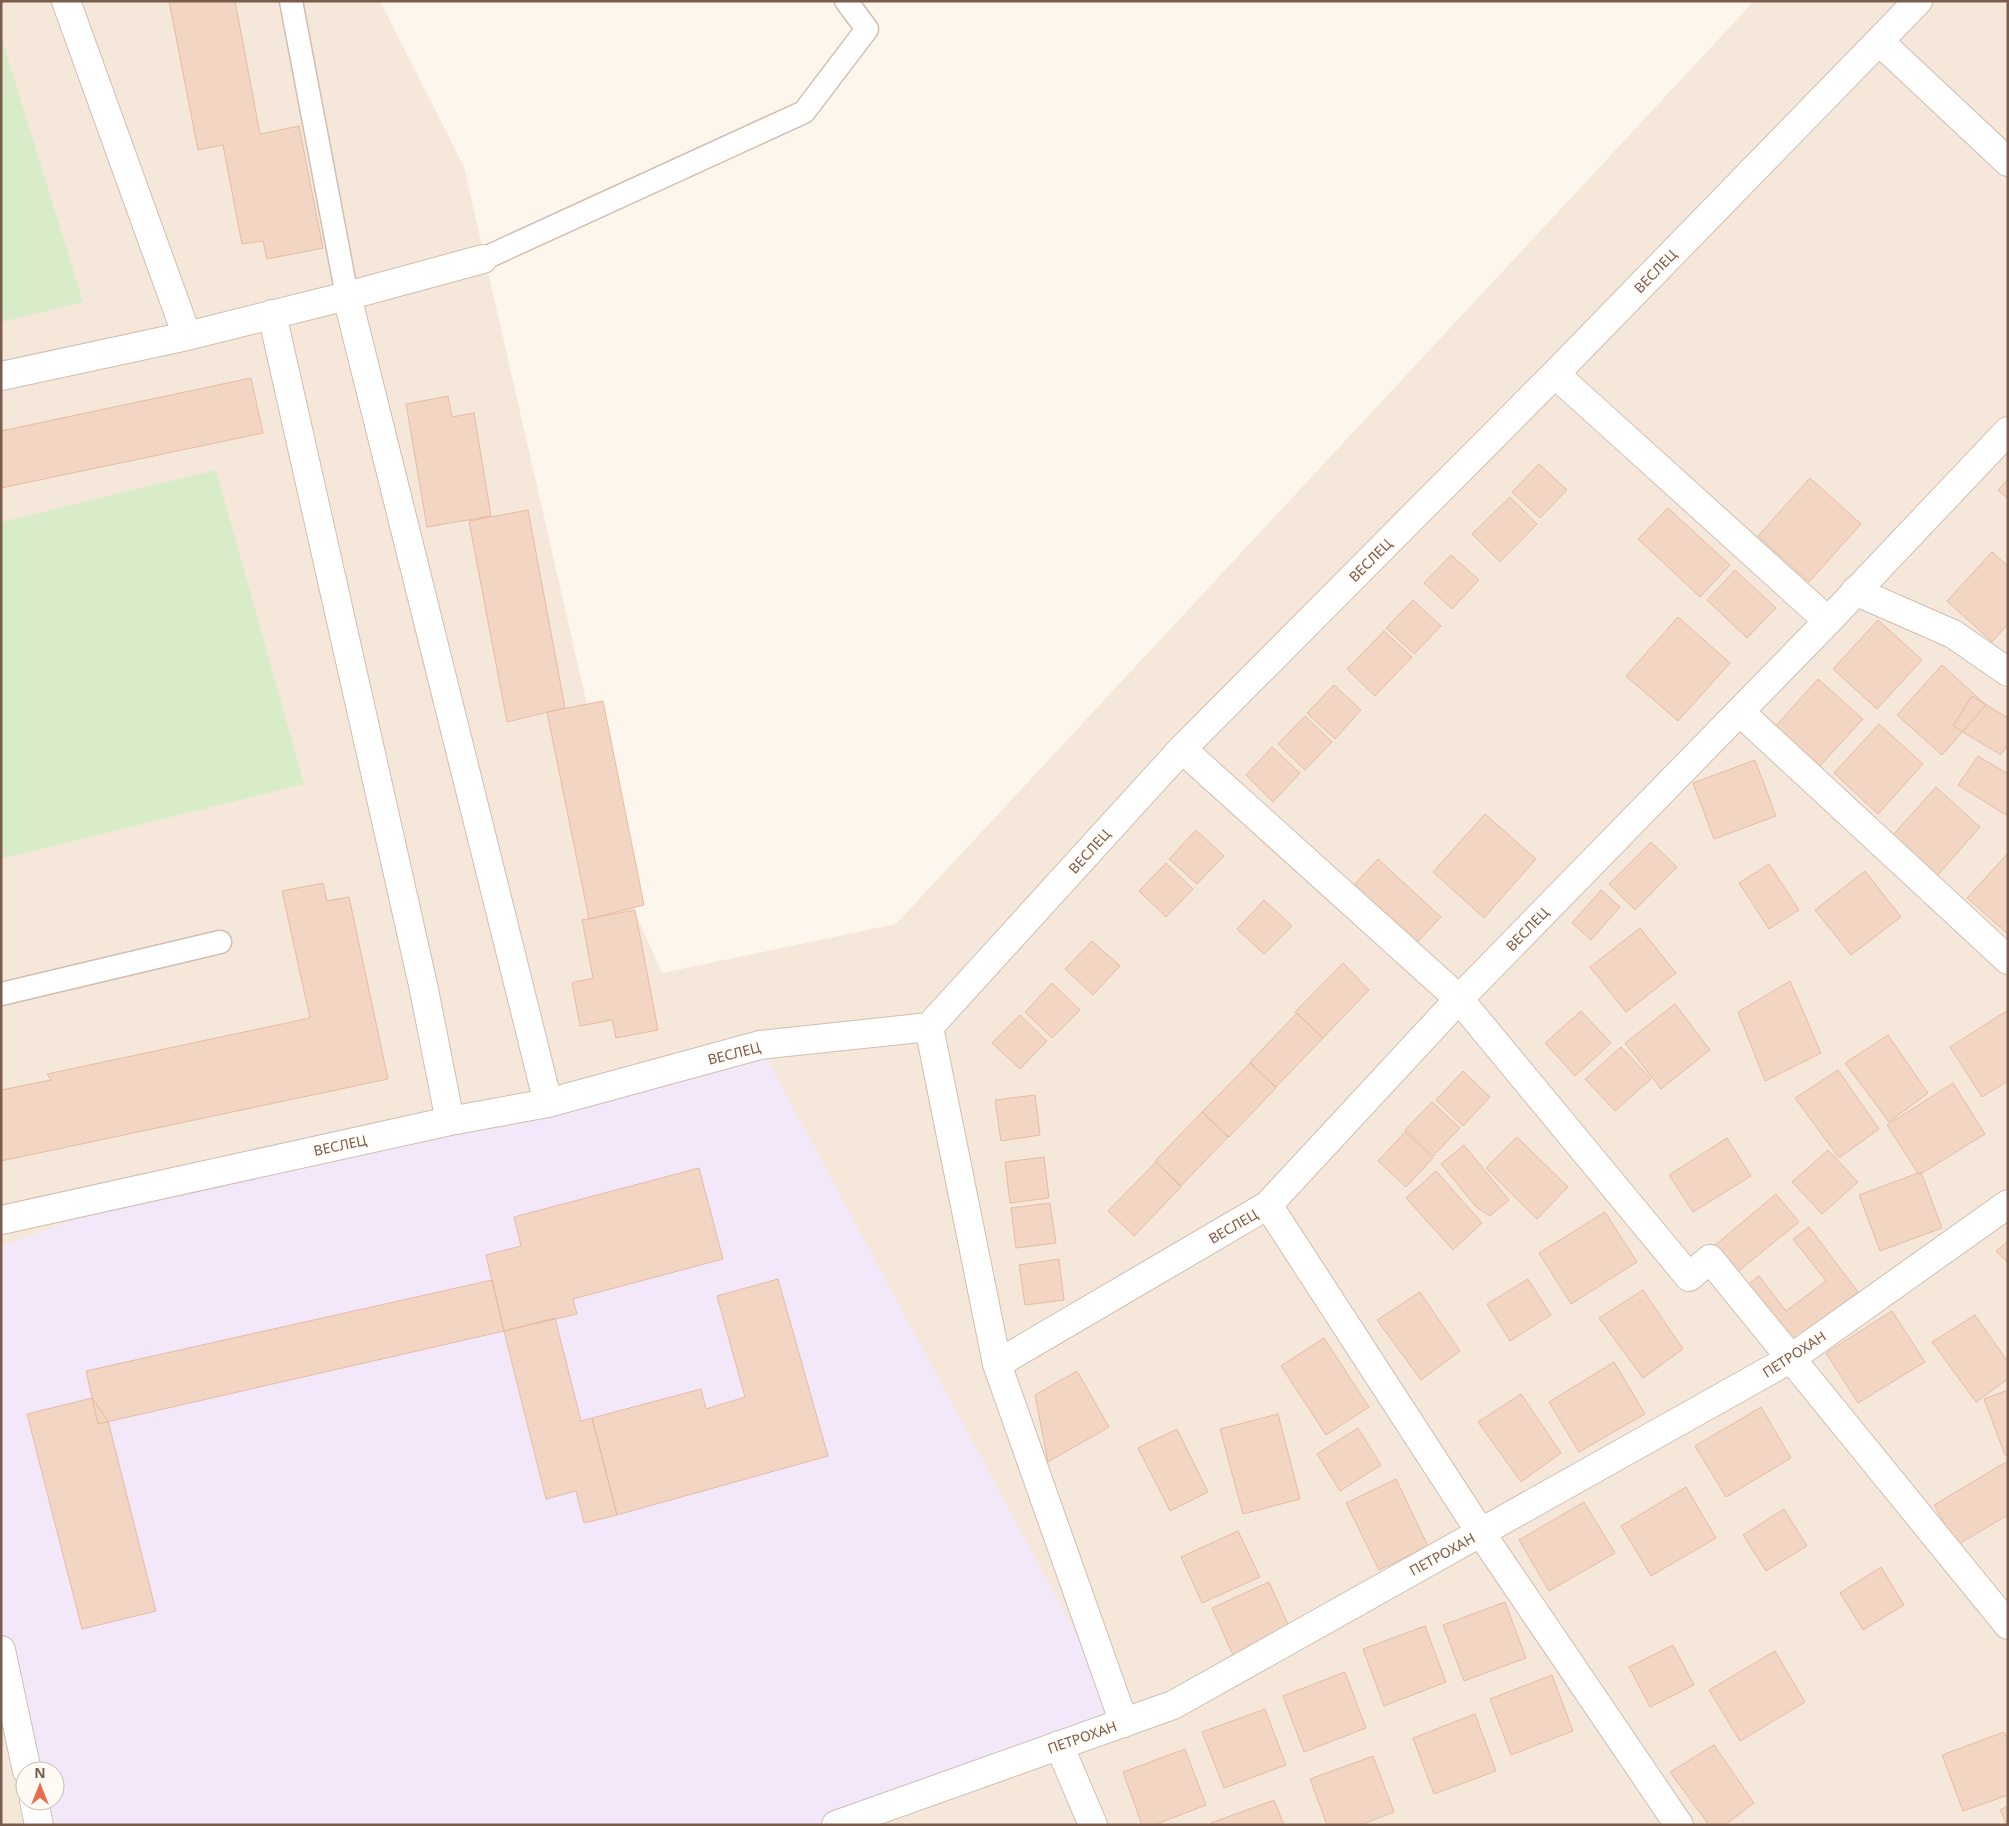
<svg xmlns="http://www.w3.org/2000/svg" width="2009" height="1826" viewBox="0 0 2009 1826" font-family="'Noto Sans',sans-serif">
	<rect width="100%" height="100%" fill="#fdf6ec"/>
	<path fill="#f5e8da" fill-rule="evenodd" d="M1 1H380L464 167 634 910 662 973 896 924 1754 1H2008V1825H1ZM25 1771H55V1801H25Z"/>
	<path fill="#f3e8fa" d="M760 1046 1124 1723 836 1825H39L34 1801H55V1771H27L1 1650V1246L302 1137Z"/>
	<path fill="#d8ecc9" d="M1 36 83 302 1 322Z
		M216 470 304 784 1 859V522Z"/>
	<path fill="#f3d5c3" stroke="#e6bba3" d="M169 1H235L260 134 299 126 323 248 267 259 263 241 242 244 223 145 198 150Z
		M251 378 263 433 1 488V431Z
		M448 396 452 417 474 413 491 516 427 527 406 404Z
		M1539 464 1567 490 1540 518 1512 492Z
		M1810 478 1861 524 1809 582 1758 536Z
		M2008 479V499L1998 490Z
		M1510 497 1537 524 1500 562 1472 534Z
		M1668 508 1730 565 1700 597 1638 539Z
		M528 510 565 708 507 722 469 521Z
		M1992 552 2008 566V624L1992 642 1947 601Z
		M1451 555 1479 580 1452 609 1424 583Z
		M1735 570 1776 608 1747 638 1707 600Z
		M1413 600 1441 626 1414 654 1386 628Z
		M1678 617 1730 663 1678 721 1626 676Z
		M1878 620 1922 660 1877 709 1833 669Z
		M1384 631 1412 657 1375 696 1347 669Z
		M1942 665 1986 705 1942 755 1897 715Z
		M1818 679 1863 719 1818 768 1774 728Z
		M1334 685 1361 710 1335 739 1307 713Z
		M1972 696 2008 718V744L2001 755 1953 726Z
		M603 701 644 905 589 919 547 712Z
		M1305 716 1332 742 1305 770 1278 744Z
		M1879 724 1923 764 1878 814 1834 773Z
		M1272 747 1300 773 1273 802 1246 775Z
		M1978 756 2008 774V812L2006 815 1958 785Z
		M1755 760 1776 816 1714 839 1693 783Z
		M1936 787 1980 827 1936 877 1891 837Z
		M1485 814 1536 859 1484 918 1433 872Z
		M1196 830 1224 856 1197 884 1169 859Z
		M1651 842 1677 867 1635 910 1609 884Z
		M2008 853V934L1967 898Z
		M1378 859 1441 917 1411 949 1348 891Z
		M1166 863 1193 889 1166 917 1139 891Z
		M1769 864 1799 910 1769 929 1739 883Z
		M1865 871 1901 917 1851 955 1815 910Z
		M323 883 327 901 349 897 388 1079 1 1161V1090L51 1080 47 1074 310 1018 282 891Z
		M1601 890 1620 907 1591 940 1572 923Z
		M1264 900 1292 926 1264 954 1237 929Z
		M635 910 658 1030 616 1038 612 1020 580 1026 572 983 593 978 582 920Z
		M1640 928 1676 973 1626 1012 1590 967Z
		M1092 941 1120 966 1093 995 1065 969Z
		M1343 963 1369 990 1323 1038 1295 1012Z
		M1790 981 1821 1053 1765 1081 1738 1012Z
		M1052 983 1080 1010 1052 1038 1025 1012Z
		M1675 1004 1710 1050 1661 1089 1625 1043Z
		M2008 1010V1081L1982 1097 1950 1047Z
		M1581 1011 1611 1043 1575 1076 1545 1043Z
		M1297 1013 1323 1038 1276 1087 1250 1062Z
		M1020 1015 1047 1041 1020 1069 992 1043Z
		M1888 1035 1928 1093 1889 1122 1845 1063Z
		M1621 1047 1651 1079 1615 1111 1585 1079Z
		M1250 1063 1276 1088 1229 1137 1202 1112Z
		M1838 1070 1879 1129 1839 1158 1795 1098Z
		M1463 1071 1490 1097 1463 1126 1436 1100Z
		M1953 1083 1985 1134 1919 1175 1887 1125Z
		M1035 1095 1040 1135 1001 1141 995 1100Z
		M1432 1102 1460 1128 1433 1156 1405 1130Z
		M1202 1112 1228 1137 1181 1186 1155 1161Z
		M1405 1132 1433 1158 1406 1187 1378 1161Z
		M1517 1137 1568 1187 1537 1219 1486 1168Z
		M1727 1138 1751 1176 1693 1212 1669 1175Z
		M1464 1145 1509 1200 1490 1216 1476 1207 1441 1164Z
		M1828 1150 1858 1182 1822 1214 1792 1182Z
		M1044 1157 1049 1198 1010 1203 1005 1162Z
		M1156 1162 1181 1187 1134 1236 1108 1211Z
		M699 1168 723 1259 573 1299 577 1314 504 1331 486 1255 521 1246 514 1217Z
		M1436 1171 1482 1223 1453 1250 1406 1198Z
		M1921 1172 1942 1228 1880 1251 1859 1195Z
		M1776 1194 1799 1222 1730 1278 1708 1251Z
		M1050 1203 1056 1243 1016 1248 1011 1208Z
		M1605 1212 1637 1262 1571 1304 1539 1253Z
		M1809 1227 1858 1292 1790 1344 1746 1286 1759 1276 1786 1311 1826 1281 1793 1239Z
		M2008 1241V1263L1996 1251Z
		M1059 1259 1064 1300 1025 1305 1019 1265Z
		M778 1279 828 1456 617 1515 592 1418 701 1389 706 1409 745 1397 717 1296Z
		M1528 1279 1551 1315 1510 1341 1487 1304Z
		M492 1280 504 1331 98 1424 86 1371Z
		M1643 1290 1683 1349 1643 1378 1599 1318Z
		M1420 1292 1460 1351 1421 1380 1377 1320Z
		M1892 1311 1925 1362 1858 1403 1826 1353Z
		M1975 1315 2008 1362V1379L1976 1402 1932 1342Z
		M555 1318 581 1421 592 1418 617 1515 584 1523 576 1491 546 1499 504 1331Z
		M1324 1338 1369 1407 1326 1435 1281 1366Z
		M1614 1362 1645 1414 1579 1452 1549 1402Z
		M1077 1371 1109 1427 1048 1462 1035 1395Z
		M2008 1390V1454L2005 1455 1984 1399Z
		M1521 1394 1561 1453 1521 1482 1478 1422Z
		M92 1398 108 1421 156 1611 82 1629 27 1414Z
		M1761 1407 1791 1458 1726 1497 1695 1446Z
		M1278 1414 1300 1499 1243 1514 1220 1429Z
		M1358 1428 1381 1465 1340 1491 1317 1454Z
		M1177 1429 1208 1492 1170 1511 1138 1448Z
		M2006 1462 2008 1464V1515L1957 1545 1934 1505Z
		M1396 1479 1428 1546 1379 1570 1346 1503Z
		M1686 1487 1716 1538 1651 1576 1621 1526Z
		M1584 1502 1615 1553 1549 1591 1519 1540Z
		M1784 1509 1807 1546 1766 1571 1743 1535Z
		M1238 1531 1260 1577 1202 1603 1181 1557Z
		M1881 1567 1904 1605 1863 1630 1840 1593Z
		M1269 1582 1290 1629 1233 1655 1212 1608Z
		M1505 1602 1526 1658 1464 1681 1443 1625Z
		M1425 1626 1446 1682 1384 1706 1363 1649Z
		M1673 1645 1694 1685 1650 1707 1629 1667Z
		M1775 1651 1805 1702 1740 1741 1709 1690Z
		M1345 1672 1366 1728 1304 1752 1283 1696Z
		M1552 1675 1573 1731 1511 1755 1490 1699Z
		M1265 1709 1286 1765 1224 1788 1202 1732Z
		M1475 1714 1496 1771 1434 1794 1413 1738Z
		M2004 1732 2008 1741V1795L1963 1811 1942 1755Z
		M1714 1745 1754 1803 1725 1825H1709L1670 1772Z
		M1185 1749 1206 1805 1154 1825H1142L1123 1772Z
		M1373 1756 1394 1812 1360 1825H1327L1310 1779Z
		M1274 1800 1284 1825H1212L1211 1823Z
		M2008 1806V1825H2007L2000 1810Z"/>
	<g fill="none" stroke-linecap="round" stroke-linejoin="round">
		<g stroke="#d1beb0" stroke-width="25">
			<path id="service" d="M291 1 347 296
				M483 259 804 112 867 29 846 1
				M1 994 220 942"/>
		</g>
		<g stroke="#d1beb0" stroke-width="30">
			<path id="minor" d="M66 1 187 336
				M1879 41 2008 162
				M347 296 548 1103
				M272 314 423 985 450 1121
				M1555 374 1828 621
				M1 376 187 336 347 296 483 259
				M1855 591 1953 634 2008 672
				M1740 712 2008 960
				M1182 749 1459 999 1689 1277 1710 1259 2008 1625
				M929 1027 997 1364 1124 1723
				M1268 1205 1481 1533 1679 1825
				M1 1220 450 1121 548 1103 760 1045 929 1027 1182 749 1555 374 1918 1
				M997 1364 1268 1205 1459 999 1828 621 2008 431
				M1 1650 27 1771
				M1059 1745 1093 1825
				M34 1801 39 1825
				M836 1825 1173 1705 1790 1359 2008 1204"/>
		</g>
		<use href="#service" stroke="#fff" stroke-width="22"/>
		<use href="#minor" stroke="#fff" stroke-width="28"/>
	</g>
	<g text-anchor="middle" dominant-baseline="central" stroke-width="4" stroke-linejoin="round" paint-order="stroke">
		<g font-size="14" fill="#7a5c4d" stroke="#fffaf3">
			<text transform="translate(1655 271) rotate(-46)">ВЕСЛЕЦ</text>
			<text transform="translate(1370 560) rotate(-45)">ВЕСЛЕЦ</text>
			<text transform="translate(1089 851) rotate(-48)">ВЕСЛЕЦ</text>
			<text transform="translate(1527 929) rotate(-46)">ВЕСЛЕЦ</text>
			<text transform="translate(734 1053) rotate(-14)">ВЕСЛЕЦ</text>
			<text transform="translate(340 1145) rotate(-12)">ВЕСЛЕЦ</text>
			<text transform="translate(1233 1226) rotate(-30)">ВЕСЛЕЦ</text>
			<text transform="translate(1794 1354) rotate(-33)">ПЕТРОХАН</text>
			<text transform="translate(1442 1554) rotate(-29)">ПЕТРОХАН</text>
			<text transform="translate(1082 1737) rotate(-19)">ПЕТРОХАН</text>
		</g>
	</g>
	<rect width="2009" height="1826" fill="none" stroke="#7a5c4d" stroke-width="5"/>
	<g transform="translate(40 1786)"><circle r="24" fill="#fffaf3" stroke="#cabbb1"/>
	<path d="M0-4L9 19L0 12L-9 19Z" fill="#e76f51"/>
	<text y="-8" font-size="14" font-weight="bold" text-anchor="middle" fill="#7a5c4d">N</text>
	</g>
</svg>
